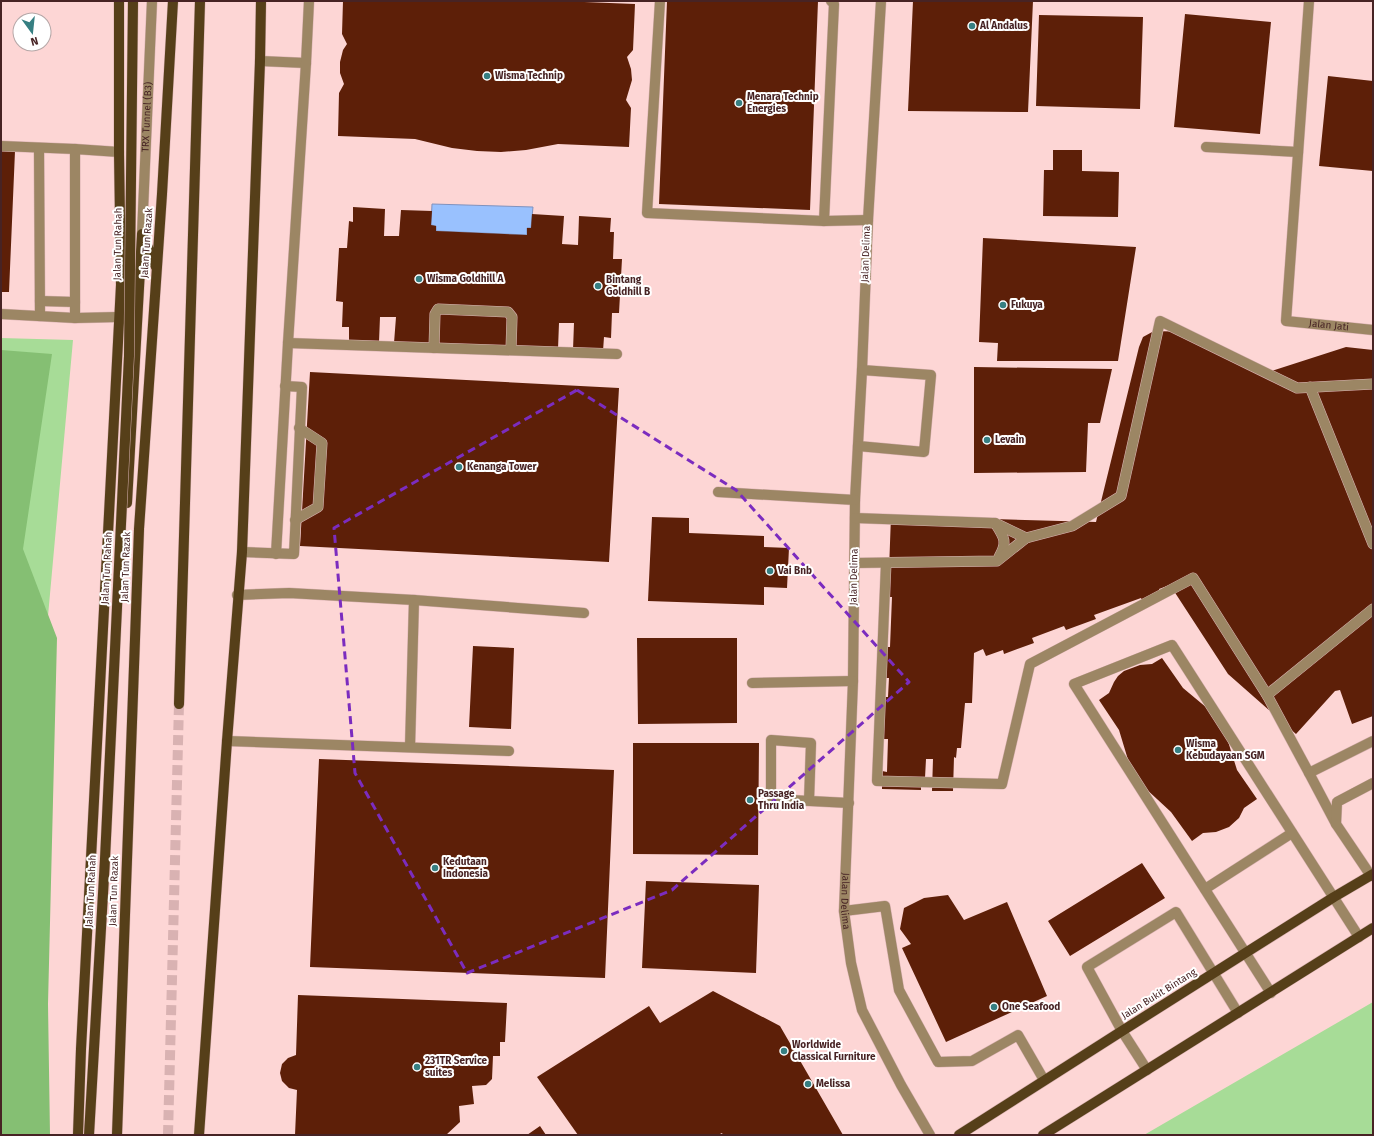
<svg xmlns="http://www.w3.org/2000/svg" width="1374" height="1136" viewBox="0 0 1374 1136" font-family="'Fira Sans',sans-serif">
	<rect width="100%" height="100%" fill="#fdd6d5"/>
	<path fill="#a7dc97" d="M1 338 73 340 1 1135Z
		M1373 1002V1135H1144Z"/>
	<path fill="#85bf73" d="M1 350 52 354 23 549 57 638 48 1004 50 1135H1Z"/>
	<path fill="#99c1fe" stroke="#8092bd" d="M432 204 533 207 531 228H527V235L436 231V226L431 225Z"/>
	<path fill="#5d1f08" d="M343 1H559L635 4 633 50 627 57 631 69 632 80 626 100 631 108 629 147 558 144 526 150 501 152 477 151 452 148 415 139 338 136 339 93 344 84 340 73V62L343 50 347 44 342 34Z
		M667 1H818L810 210 659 204Z
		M913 1H1033L1028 112 908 111Z
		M1185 14 1271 22 1260 134 1174 127Z
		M1039 15 1143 17 1140 109 1036 106Z
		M1328 76 1373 81V171L1319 166Z
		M1053 150H1082V171L1119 172 1118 217 1043 216 1044 170H1053Z
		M1 151H15L9 292H1Z
		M353 207 385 209 384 236H399L401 210 432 211 431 225 436 226V231L527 235V228H531L532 214 564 216 562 244 578 245 579 216 611 218 610 232H614L613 259H622L619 313H612L611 338 604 337 603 351 573 350 574 323H559L558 349 394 343 396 317H380L379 342 349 341V327H342L343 302 336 301 339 248H347L349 221 353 222Z
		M983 238 1136 247 1118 361H997L998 343 979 342Z
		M1154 331 1190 332 1265 373 1346 347 1373 350V716L1352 724 1340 690 1335 691 1296 734 1228 674 1170 585 1159 589 1161 595 1143 602 1141 598 1094 615 1096 619 1066 630 1064 626 1032 638 1034 643 1004 654 1003 650 986 656 983 649 974 653 972 703H965L961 748H957L956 758 954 757 953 791H932L933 759H926L925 778 921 777V790L882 789V771L887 772 888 739H883L885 697H888L889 678H886L887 647H890L892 597H888L891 516 1096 522 1139 347 1143 337Z
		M974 367 1112 369 1100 423H1088L1086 472 974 473Z
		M310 372 619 388 609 562 300 546Z
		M652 517 689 518V533L764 536V547L789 548 787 588 764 587V605L648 601Z
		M637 638H737V723L638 724Z
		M473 646 514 648 511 729 469 727Z
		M1162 658 1183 688 1213 713 1226 735 1237 770 1257 799 1244 808 1239 818 1229 827 1216 832 1203 833 1192 841 1171 812 1144 787 1129 763 1119 730 1099 700 1109 693 1114 682 1118 676 1124 671 1140 665 1152 664Z
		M633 743H759L758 855 633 854Z
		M319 759 614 770 605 978 310 967Z
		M1142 863 1165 898 1070 956 1048 921Z
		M646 881 759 885 756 973 642 968Z
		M948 895 964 920 1007 902 1047 996 946 1042 902 948 911 944 900 929 904 908 924 898Z
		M713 991 780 1026 843 1135H723L722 1133 718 1135H578L537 1077 649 1006 660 1023Z
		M298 995 507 1003 505 1042H500V1056H493L492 1079 486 1085 472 1086 474 1104 459 1106 460 1122 446 1135H295L297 1090 289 1088 282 1081 280 1073 282 1064 288 1058 296 1055Z
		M540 1126 546 1135H527Z"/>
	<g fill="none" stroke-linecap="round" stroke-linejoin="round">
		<path stroke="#d9b2b2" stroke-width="10" stroke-dasharray="10 5" stroke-linecap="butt" d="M168 1135 179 704"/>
		<g stroke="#d9b2b2" stroke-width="11">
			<g id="minor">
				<path d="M660 1 647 213 824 221 868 220"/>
				<path id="s1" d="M881 1 868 220 862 370 855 500 853 681 844 911 851 963 862 1010 901 1085 930 1135"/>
				<path id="s2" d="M1309 1 1286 321 1373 330"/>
				<path d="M260 61 306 63"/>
				<path d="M1 146 75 149"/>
				<path d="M1206 147 1298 152"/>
				<path d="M39 148 40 316"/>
				<path d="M824 221 834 4 831 1"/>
				<path id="s3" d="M142 234 152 1"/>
				<path d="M40 301 75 302"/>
				<path d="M1 314 75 318 119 317"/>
				<path d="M75 318V149L119 152"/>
				<path d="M288 343 617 354"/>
				<path d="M434 348 435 314 438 309 508 312 512 317 511 350"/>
				<path d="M1310 387 1373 544"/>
				<path d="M858 446 924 452 931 375 862 370"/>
				<path d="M718 492 855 500"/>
				<path d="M855 518 995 523 1026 538"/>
				<path d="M295 520 318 507 322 443 299 428"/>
				<path d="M995 523C1004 537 1008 542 999 557"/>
				<path d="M242 552 294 554 302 387 285 386"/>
				<path d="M276 554 288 343 306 63 309 1"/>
				<path d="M854 563 997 561 1026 538 1072 526 1121 496 1160 321 1297 388 1373 384"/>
				<path d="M886 563 877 781 1002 784 1030 664 1193 578 1267 695 1309 773"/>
				<path d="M237 595 289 593 414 600 410 747"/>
				<path d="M414 600 584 613"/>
				<path d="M752 683 853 681"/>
				<path d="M1267 695 1373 609"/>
				<path d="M227 741 509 751"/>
				<path d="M809 801 811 743 771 740V799L849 803"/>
				<path d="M1336 824 1309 773 1373 741"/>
				<path d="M1371 876 1336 824 1337 802 1373 783"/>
				<path d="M1205 889 1292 833"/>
				<path d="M844 911 885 906 899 990 938 1062 972 1061 1018 1035 1044 1080"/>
				<path d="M1271 993 1074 684 1172 645 1359 937"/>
				<path d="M1147 1070 1122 1031 1087 967 1176 912 1238 1013"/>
			</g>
		</g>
		<g stroke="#d9b2b2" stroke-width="11">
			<path id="major" d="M143 236 156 267
				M127 503 142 234
				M179 704 200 1
				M78 1135 81 1049 121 285 119 152V1
				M117 1135 139 529 162 194 173 1
				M199 1135 227 741 242 552 260 61 261 1
				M959 1135 1122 1031 1334 897 1373 874
				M1043 1135 1373 928"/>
		</g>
		<use href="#minor" stroke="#9c8664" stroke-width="10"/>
		<use href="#major" stroke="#563f19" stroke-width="10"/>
		<g stroke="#d9b2b2" stroke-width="11" stroke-linecap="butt">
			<path id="major-bridge" d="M89 1135 105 859 129 356 133 1"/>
		</g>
		<use href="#major-bridge" stroke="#563f19" stroke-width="10"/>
	</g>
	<path fill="none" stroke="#7b2cbf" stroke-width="3" stroke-dasharray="8 5" stroke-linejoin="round" d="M577 390 736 490 909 682 672 890 467 973 355 773 334 528Z"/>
	<g fill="#367f82" stroke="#fff" stroke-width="1.5">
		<circle cx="972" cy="26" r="4"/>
		<circle cx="487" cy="76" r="4"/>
		<circle cx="739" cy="103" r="4"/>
		<circle cx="419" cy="279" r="4"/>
		<circle cx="598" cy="286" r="4"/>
		<circle cx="1003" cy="305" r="4"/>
		<circle cx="987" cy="440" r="4"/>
		<circle cx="459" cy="467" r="4"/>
		<circle cx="770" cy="571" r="4"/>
		<circle cx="1178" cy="750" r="4"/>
		<circle cx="750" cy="800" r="4"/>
		<circle cx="435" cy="868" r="4"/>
		<circle cx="994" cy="1007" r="4"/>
		<circle cx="784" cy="1051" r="4"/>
		<circle cx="417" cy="1067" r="4"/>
		<circle cx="808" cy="1084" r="4"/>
	</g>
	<g text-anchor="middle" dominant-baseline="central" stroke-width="4" stroke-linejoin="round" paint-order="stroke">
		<g font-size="10" font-weight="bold" fill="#472324" stroke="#fff" text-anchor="start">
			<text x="980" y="26">Al Andalus</text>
			<text x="495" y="76">Wisma Technip</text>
			<text x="747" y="97">Menara Technip<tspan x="747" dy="12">Energies</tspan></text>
			<text x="427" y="279">Wisma Goldhill A</text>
			<text x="606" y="280">Bintang<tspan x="606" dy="12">Goldhill B</tspan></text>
			<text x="1011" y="305">Fukuya</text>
			<text x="995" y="440">Levain</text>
			<text x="467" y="467">Kenanga Tower</text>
			<text x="778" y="571">Vai Bnb</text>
			<text x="1186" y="744">Wisma<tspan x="1186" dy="12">Kebudayaan SGM</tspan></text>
			<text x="758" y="794">Passage<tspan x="758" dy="12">Thru India</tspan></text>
			<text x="443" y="862">Kedutaan<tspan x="443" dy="12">Indonesia</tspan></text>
			<text x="1002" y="1007">One Seafood</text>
			<text x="792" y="1045">Worldwide<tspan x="792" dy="12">Classical Furniture</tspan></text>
			<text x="425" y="1061">231TR Service<tspan x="425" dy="12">suites</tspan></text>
			<text x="816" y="1084">Melissa</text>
		</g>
		<g font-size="10" fill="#472324" stroke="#fff">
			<text stroke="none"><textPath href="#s3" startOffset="117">TRX Tunnel (B3)</textPath></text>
			<text transform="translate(147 243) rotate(-86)">Jalan Tun Razak</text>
			<text transform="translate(118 244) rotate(-89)">Jalan Tun Rahah</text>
			<text transform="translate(866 254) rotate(-88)">Jalan Delima</text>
			<text stroke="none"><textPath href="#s2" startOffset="364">Jalan Jati</textPath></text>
			<text transform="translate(126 567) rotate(-88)">Jalan Tun Razak</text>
			<text transform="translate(107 568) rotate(-87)">Jalan Tun Rahah</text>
			<text transform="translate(854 577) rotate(-89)">Jalan Delima</text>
			<text transform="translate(91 891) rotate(-87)">Jalan Tun Rahah</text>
			<text transform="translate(114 891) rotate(-88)">Jalan Tun Razak</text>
			<text stroke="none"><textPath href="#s1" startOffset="901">Jalan Delima</textPath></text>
			<text transform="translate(1159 994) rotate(-32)">Jalan Bukit Bintang</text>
		</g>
	</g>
	<rect width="1374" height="1136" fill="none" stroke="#472324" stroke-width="4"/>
	<g transform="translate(32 32) rotate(165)"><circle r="19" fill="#ffffff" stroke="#b5a7a7"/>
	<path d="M0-3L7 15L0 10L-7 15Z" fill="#367f82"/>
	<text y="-6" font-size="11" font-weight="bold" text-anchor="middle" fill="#472324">N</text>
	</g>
</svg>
